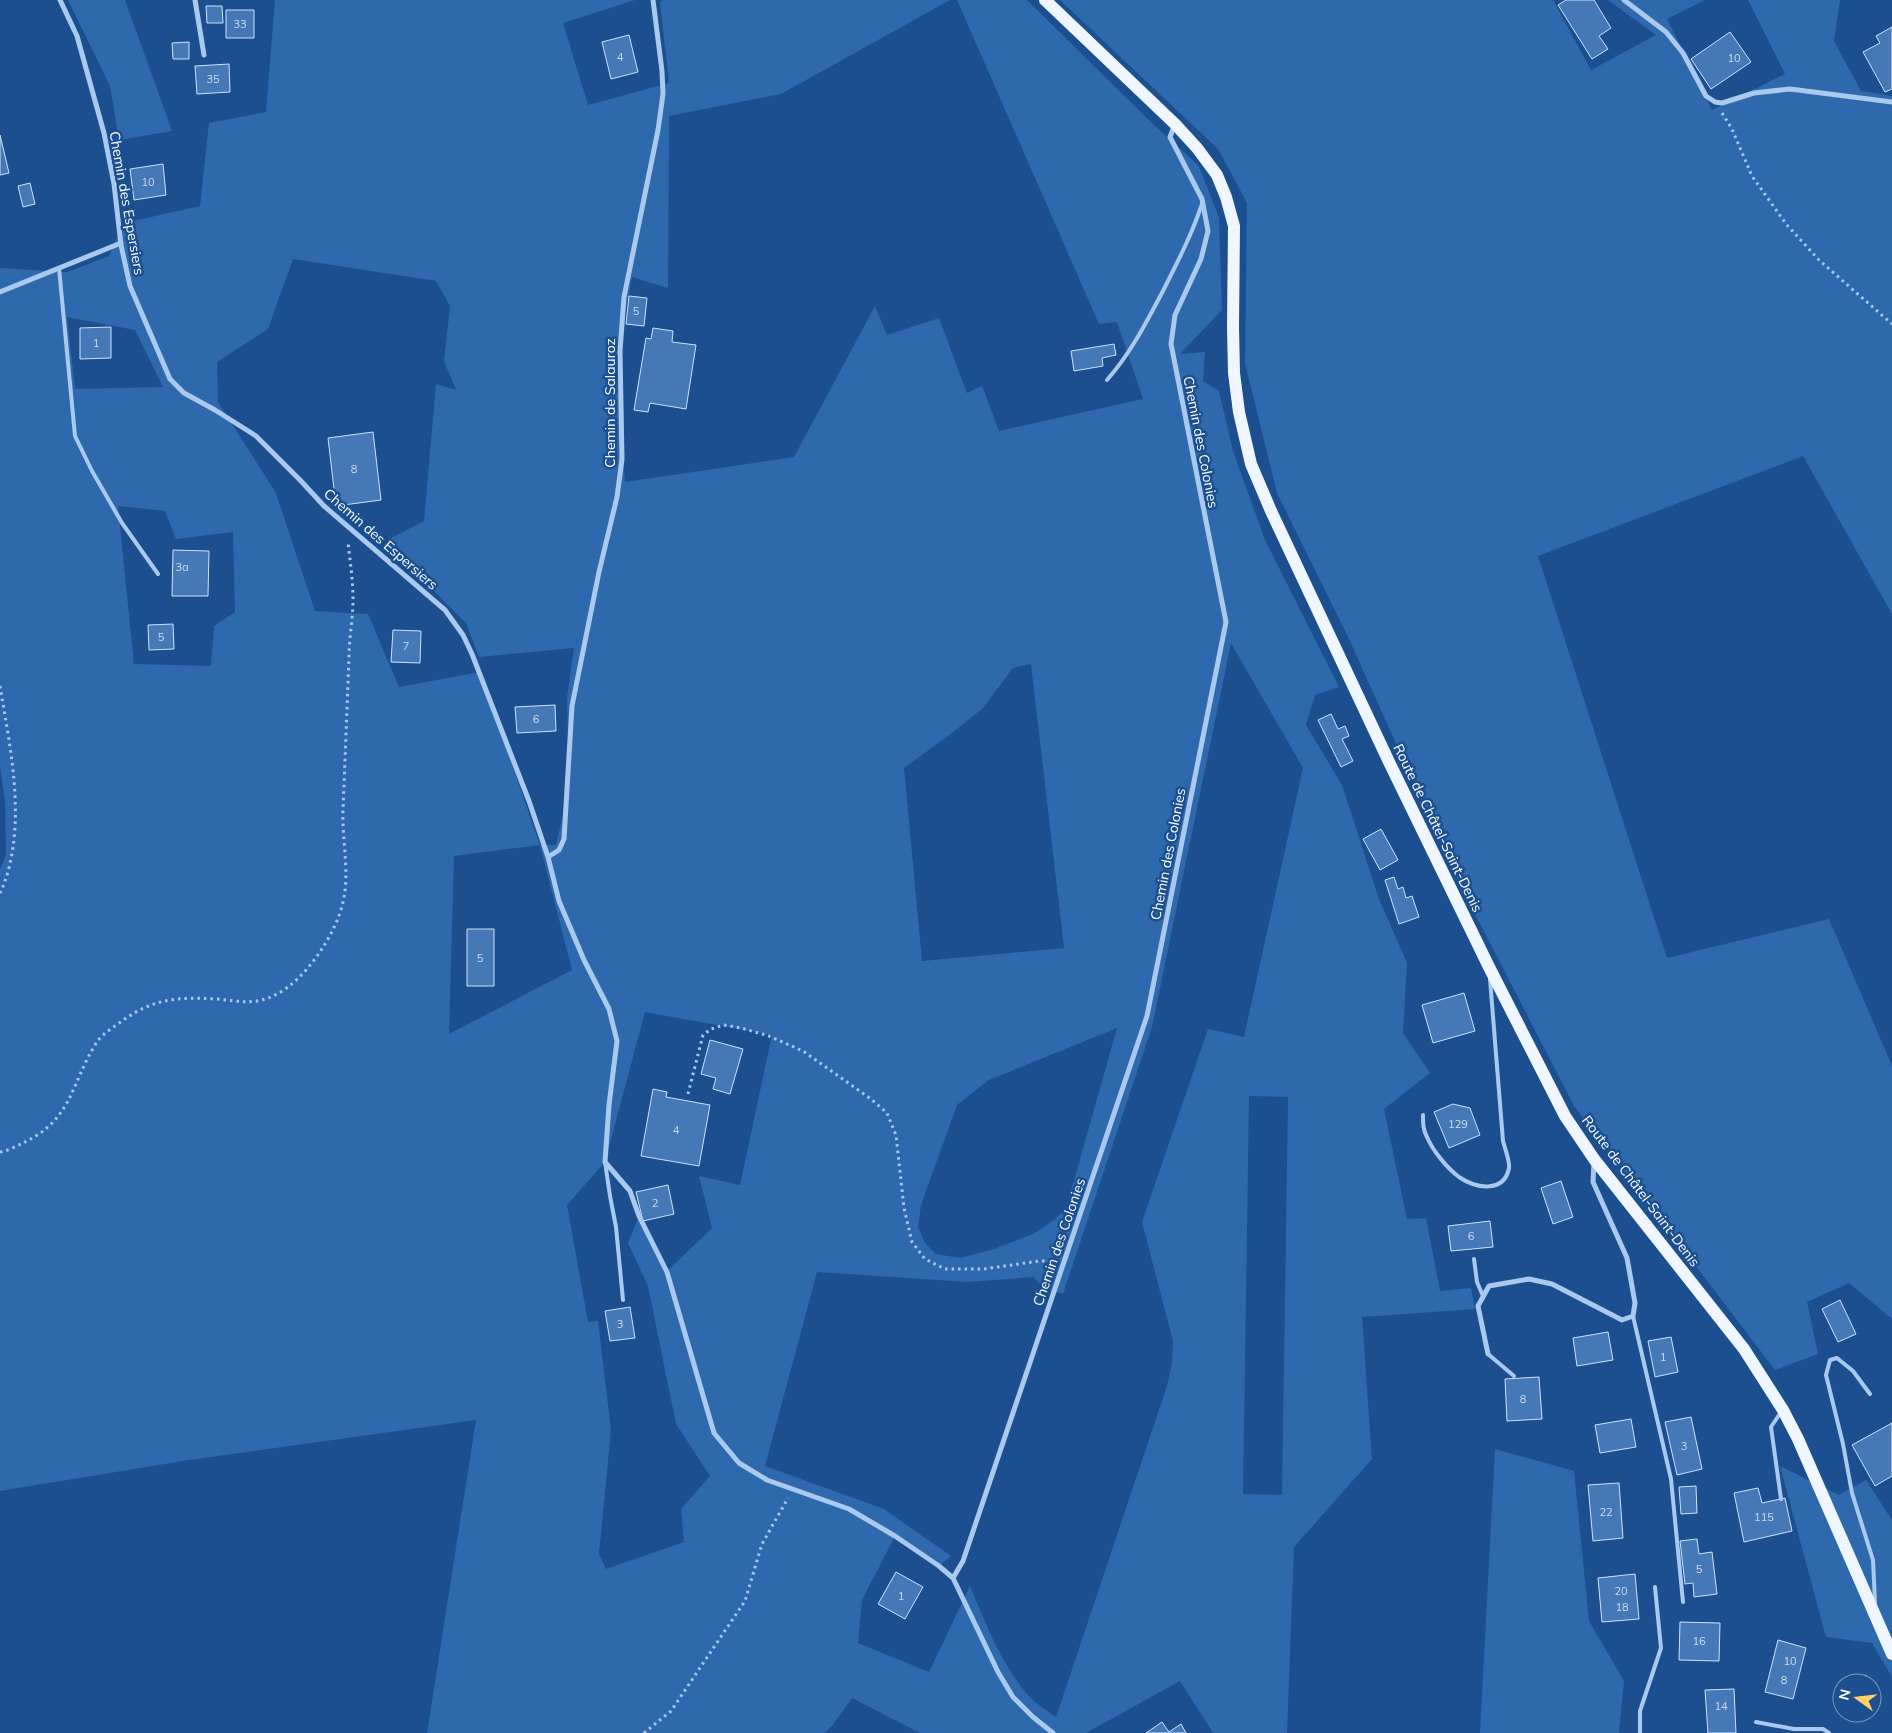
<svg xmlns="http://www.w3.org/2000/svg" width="1892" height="1733" viewBox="0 0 1892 1733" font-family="Mulish,sans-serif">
	<rect width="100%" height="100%" fill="#1b4f8f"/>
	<path fill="#2e69ad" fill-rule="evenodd" d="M68 0H125L172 131 119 140 110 86Z
		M275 0H635L563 23 588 105 669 83 660 2 664 0H950L781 94 669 116 668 288 632 277 616 362 625 482 794 457 875 306 887 335 939 318 967 393 982 386 999 431 1143 399 1117 322 1099 324 957 0H1027L1153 124 1199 166 1219 218 1222 310 1180 354 1205 352 1203 381 1219 391 1233 451 1265 540 1339 687 1315 695 1306 725 1342 785 1379 899 1407 963 1403 1033 1430 1073 1384 1109 1407 1219 1426 1218 1440 1291 1471 1288 1475 1309 1362 1317 1372 1459 1294 1547 1287 1733H1213L1180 1681 1086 1733H920L852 1698 832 1726 824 1733H427L476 1420 189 1460 0 1491V869L6 855 5 801 0 767V268L67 272 109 256 124 223 200 206 209 123 266 112ZM293 259 436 281 450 306 444 361 456 390 436 384 424 521 391 538 386 550 434 591 466 623 479 657 574 648 567 698 569 790 556 845H540L480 672 399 687 368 614 315 611 276 493 218 402 217 362 268 329ZM67 317 135 330 163 387 75 389ZM118 506 165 511 176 539 233 532 235 612 214 626 211 666 134 664ZM1231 643 1303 768 1244 1037 1208 1029 1142 1222 1173 1341 1172 1363 1167 1386 1056 1717C1049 1712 1041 1707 1034 1701 1005 1674 985 1622 970 1586L929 1672 858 1643 862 1600 895 1536 939 1566 951 1556 884 1509 765 1466 817 1272 968 1282 1033 1277 1046 1289 1063 1294 1152 1027ZM1031 664 1064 948 922 961 904 768 952 733 983 708 1013 668ZM540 845 572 970 449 1034 454 856ZM645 1012 772 1035 740 1185 699 1176 712 1228 667 1271 639 1216 628 1243 648 1286 676 1424 710 1476 681 1509 684 1542 606 1569 599 1554 611 1430 598 1321 588 1322 567 1205 605 1162ZM1117 1028 1066 1209 1054 1220 1035 1233 994 1249 960 1258 936 1254 925 1243 918 1227 921 1205 957 1105 989 1080ZM1249 1096 1288 1097 1282 1495 1243 1494Z
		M1060 0H1553L1591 70 1656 35 1608 0H1705L1667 19 1712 110 1785 74 1748 0H1840L1834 41 1861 91 1892 96V614L1803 456 1538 556 1667 958 1829 919 1892 1066V1319L1849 1283 1807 1302 1818 1354 1775 1370 1574 1106 1457 879 1349 639 1277 493 1245 363 1247 203 1218 149Z
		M1495 1449 1574 1471 1589 1621 1624 1681 1619 1733H1480Z
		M1780 1466 1839 1495 1866 1480 1892 1520V1677L1872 1643 1826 1637Z"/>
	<path fill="#4478b7" stroke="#cfe3fa" d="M1566 0H1594L1611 28 1599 36 1608 49 1592 59 1558 5Z
		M206 6H222L223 23H207Z
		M226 10H254V38H226Z
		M1892 27V89L1885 92 1863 52 1880 43 1876 36Z
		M1730 32 1751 62 1711 89 1691 59Z
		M629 35 638 72 611 79 602 42Z
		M189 42V59H173L172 43Z
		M229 64 230 92 197 94 195 66Z
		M0 135 9 173 0 175Z
		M163 164 166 195 134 200 130 169Z
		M30 183 35 204 23 207 18 186Z
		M629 296 647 298 644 326 626 324Z
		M111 327V358L80 359V328Z
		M653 328 673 331 672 342 696 345 686 409 650 403 648 412 634 410 646 338 651 339Z
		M1114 344 1116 355 1102 358 1103 366 1074 371 1071 351Z
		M373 432 381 500 336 506 328 438Z
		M173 550 209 551 208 596H172Z
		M173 624 174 649 149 650 148 625Z
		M393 630 421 631 420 663 391 662Z
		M555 705 556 731 517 733 515 707Z
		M1331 714 1338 729 1345 726 1349 736 1342 739 1353 761 1341 767 1318 720Z
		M1381 829 1398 860 1380 870 1363 839Z
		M1394 877 1398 889 1403 887 1406 898 1412 896 1419 917 1399 924 1385 880Z
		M467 929H494V986H467Z
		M1464 993 1475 1031 1433 1043 1422 1005Z
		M710 1040 743 1049 730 1094 713 1089 716 1078 701 1074Z
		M653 1089 667 1092 666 1097 710 1105 699 1166 641 1156Z
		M1453 1104 1470 1108 1480 1135 1449 1148 1434 1112Z
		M1561 1181 1573 1217 1553 1224 1541 1188Z
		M668 1185 674 1214 643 1221 636 1192Z
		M1490 1221 1493 1247 1451 1251 1448 1226Z
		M1840 1300 1856 1334 1838 1342 1822 1309Z
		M630 1307 635 1338 610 1341 605 1311Z
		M1608 1332 1613 1360 1577 1366 1573 1338Z
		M1671 1337 1678 1372 1655 1377 1648 1341Z
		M1539 1377 1542 1419 1507 1421 1505 1379Z
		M1691 1417 1702 1469 1677 1475 1665 1422Z
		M1631 1419 1636 1447 1600 1453 1595 1425Z
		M1892 1423V1476L1875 1486 1852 1445Z
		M1619 1483 1623 1538 1593 1541 1588 1485Z
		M1696 1486 1697 1513 1681 1514 1679 1487Z
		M1758 1488 1762 1503 1785 1498 1792 1531 1744 1542 1734 1493Z
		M1697 1539 1699 1554 1712 1552 1717 1594 1694 1597 1693 1583 1685 1584 1680 1541Z
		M896 1572 923 1587 905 1619 878 1604Z
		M1635 1574 1639 1619 1602 1622 1598 1578Z
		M1680 1622 1720 1623 1719 1661 1679 1660Z
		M1778 1640 1806 1648 1793 1699 1765 1692Z
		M1866 1675 1869 1683H1845Z
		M1734 1689 1736 1733H1708L1705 1690Z
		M1162 1722 1169 1732 1181 1724 1186 1733H1146Z"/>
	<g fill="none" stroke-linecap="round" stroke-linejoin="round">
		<path stroke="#a9c9ee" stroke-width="3" stroke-dasharray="2.5 4" stroke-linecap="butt" d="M1722 113 1732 129 1752 176 1786 224 1819 260 1892 324
			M0 686C10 747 25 814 7 875 5 881 3 887 0 893
			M688 1094 703 1035 711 1029 724 1025 741 1028 769 1036 803 1051 871 1099 887 1113 896 1135 904 1208 912 1242 925 1259 945 1269H984L1039 1261H1054
			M0 1152C8 1151 16 1146 23 1143 74 1119 70 1083 97 1042 102 1034 114 1027 122 1021 154 998 178 997 216 999 241 1001 254 1006 277 994 306 979 336 934 343 902 350 873 342 841 343 811 345 760 347 709 349 657 349 638 353 619 353 599 353 580 350 561 348 542
			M644 1733 671 1711 745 1601 762 1544 788 1498"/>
		<path stroke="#a9c9ee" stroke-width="4" d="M59 268 75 436 92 471 122 523 158 574
			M1107 380C1131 353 1147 321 1164 289 1178 261 1192 234 1202 204
			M1423 1115C1423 1123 1423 1130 1427 1137 1433 1151 1447 1168 1459 1177 1475 1188 1504 1194 1509 1168 1510 1161 1505 1149 1503 1141L1490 979
			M605 1162 610 1196 616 1227 623 1300
			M1474 1259 1477 1282 1483 1296
			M1633 1316 1671 1479 1683 1602
			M1488 1354 1514 1376
			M1870 1394 1853 1371 1837 1358 1830 1360 1826 1375 1843 1444 1852 1493 1873 1560 1875 1602
			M1781 1499 1771 1427 1781 1412
			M1756 1722 1794 1729H1823L1829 1733
			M1640 1733V1711L1661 1648 1655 1587"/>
		<path stroke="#a9c9ee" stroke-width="5" d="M60 0 77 36 104 133 114 184 121 245 130 286 170 379 184 393 215 410 256 436 301 481 324 506 445 610 463 635 472 654 529 801 548 857 559 901 584 960 609 1009 617 1041 609 1105 605 1162 630 1191 639 1216 667 1272 714 1433 739 1463 767 1480 849 1509 895 1536 939 1566 953 1578 998 1672 1013 1697 1033 1717 1053 1733
			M195 0 204 55
			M1624 0 1666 32 1683 53 1706 96 1715 102 1722 103 1754 93 1790 89 1892 102
			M0 292 121 243
			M548 857 559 850 564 839 572 706 599 572 617 497 622 459 620 351 624 297 658 130 663 94 662 71 653 0
			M1488 1354 1478 1306 1489 1286 1529 1279 1552 1284 1622 1320 1633 1316 1635 1303 1627 1258 1593 1182 1594 1162
			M953 1578 963 1561 1147 1016 1226 622 1171 344 1175 315 1201 259 1208 231 1202 199 1170 137 1175 124"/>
		<path stroke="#f0f6ff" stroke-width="12" d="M1045 0 1175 124 1197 148 1217 175 1226 197 1234 226 1233 327 1234 373 1239 412 1251 464 1271 511 1390 764 1489 967 1565 1116 1594 1159 1744 1349 1783 1410 1798 1439 1892 1654"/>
	</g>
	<g text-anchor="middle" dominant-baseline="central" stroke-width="5" stroke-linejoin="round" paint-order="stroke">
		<g font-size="11" fill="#d0dded">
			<text x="240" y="24">33</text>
			<text x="620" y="57">4</text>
			<text x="1734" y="58">10</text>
			<text x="213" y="79">35</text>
			<text x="148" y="182">10</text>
			<text x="636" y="311">5</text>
			<text x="96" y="343">1</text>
			<text x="354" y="469">8</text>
			<text x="182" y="567">3a</text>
			<text x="161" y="637">5</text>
			<text x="406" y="646">7</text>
			<text x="536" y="719">6</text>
			<text x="480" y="958">5</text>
			<text x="1458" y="1124">129</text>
			<text x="676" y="1130">4</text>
			<text x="655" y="1203">2</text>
			<text x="1471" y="1236">6</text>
			<text x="620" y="1324">3</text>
			<text x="1663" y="1357">1</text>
			<text x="1523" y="1399">8</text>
			<text x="1684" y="1446">3</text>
			<text x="1606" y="1512">22</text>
			<text x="1764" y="1517">115</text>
			<text x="1699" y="1569">5</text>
			<text x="1621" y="1591">20</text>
			<text x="901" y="1596">1</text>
			<text x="1622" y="1607">18</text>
			<text x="1699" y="1641">16</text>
			<text x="1790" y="1661">10</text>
			<text x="1784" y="1680">8</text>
			<text x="1721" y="1706">14</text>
		</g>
		<g font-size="14" fill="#fff" stroke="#1b4f8f">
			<text transform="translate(127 203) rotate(80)">Chemin des Espersiers</text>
			<text transform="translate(610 403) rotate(-90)">Chemin de Salauroz</text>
			<text transform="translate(1201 442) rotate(79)">Chemin des Colonies</text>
			<text transform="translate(381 539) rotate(41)">Chemin des Espersiers</text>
			<text transform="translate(1438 828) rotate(64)">Route de Châtel-Saint-Denis</text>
			<text transform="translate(1168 854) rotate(-79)">Chemin des Colonies</text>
			<text transform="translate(1641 1191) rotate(53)">Route de Châtel-Saint-Denis</text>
			<text transform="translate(1059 1242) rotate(-71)">Chemin des Colonies</text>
		</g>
	</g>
	<g transform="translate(1857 1698) rotate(285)"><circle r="24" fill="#1b4f8f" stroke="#7695bc"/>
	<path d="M0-4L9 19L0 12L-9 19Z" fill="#ffd166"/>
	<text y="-8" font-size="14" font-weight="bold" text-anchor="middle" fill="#ffffff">N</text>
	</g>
</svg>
